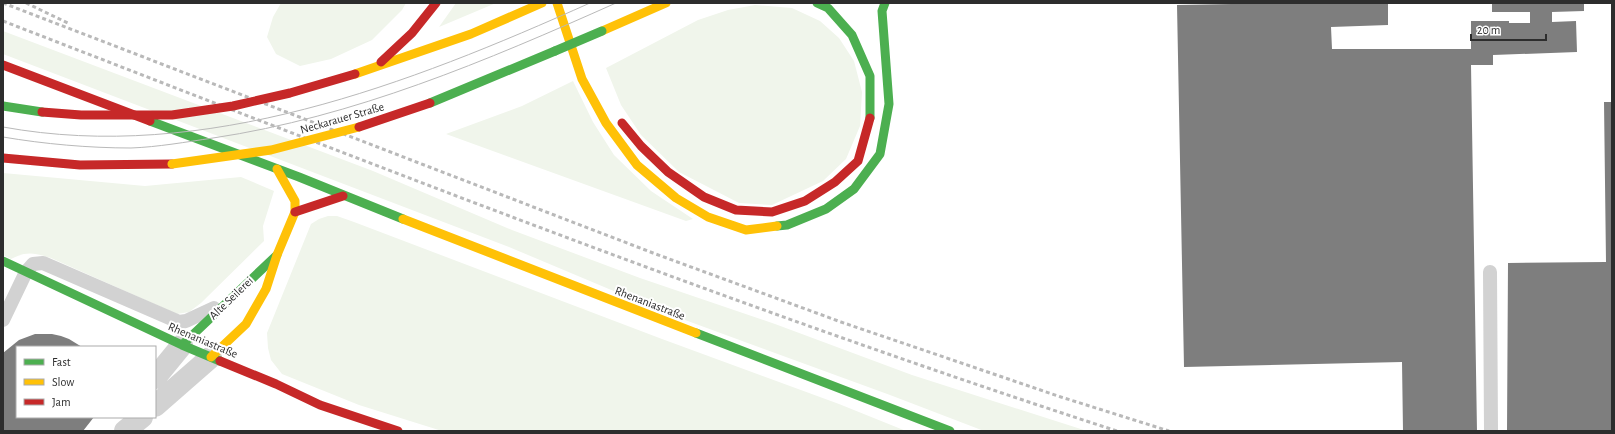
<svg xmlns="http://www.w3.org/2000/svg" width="1615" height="434" viewBox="0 0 1615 434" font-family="'Alegreya Sans',sans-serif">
	<rect width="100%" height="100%" fill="#fff"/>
	<path fill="#f0f5eb" d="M281 3H406L402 10 372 40 331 59 300 66 276 54 267 37 273 17Z
		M456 3H496L439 27Z
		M755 5 792 8 820 21 839 38 854 61 862 92 860 126 846 159 823 181 772 205 739 203 679 172 641 135 621 105 606 68 698 20 728 10Z
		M3 31 373 171 512 230 640 278 775 324 912 375 1087 431H984L890 395 666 313 509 247 3 54Z
		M573 81 593 122 614 155 651 191 693 219 686 221 446 134 522 106Z
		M3 173 145 186 241 177 274 191 263 226 264 241 201 303 189 312 177 314 51 258C35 253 26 251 11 259L3 255Z
		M328 216H337L354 222 662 339 839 404 906 431H442L359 405 282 374 271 360 268 348 267 333 311 224 319 219Z"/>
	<path fill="#7e7e7e" d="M1293 3H1388V25L1331 27 1332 49H1471V21H1509V23H1530V12H1492V3H1584V11L1552 12V22L1576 21 1577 52 1493 55V65H1471L1477 431H1403L1402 362 1184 367 1177 5Z
		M1604 102H1612V431H1507L1508 263 1606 262Z
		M35 334H52L61 336 69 339 82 347H17V417H94L83 431H3V353L19 340Z"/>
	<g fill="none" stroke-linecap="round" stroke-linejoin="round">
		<path stroke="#d2d2d2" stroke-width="14" d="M1490 272 1491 431
			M3 320 26 272 33 264 43 263 179 322 186 321 214 308"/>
		<path stroke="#d2d2d2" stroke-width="22" d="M155 378 182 345
			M155 406 211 357
			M125 431 142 417"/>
		<path stroke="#4caf50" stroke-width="9" d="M817 3 828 8 852 35 870 76V118
			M430 103 555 51
			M3 106 42 112
			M150 121 299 177 403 219
			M777 226 787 225 826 209 854 189 880 154 889 104 882 11 885 3
			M3 261 182 345 220 361
			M696 333 950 431
			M182 345 277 255"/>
		<path stroke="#ffc107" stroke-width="9" d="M557 3 582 79 606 123 637 165 676 198 708 217 746 230 777 226
			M602 31 666 3
			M355 74 471 34 542 3
			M403 219 696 333
			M211 357 246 324 266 289 277 255 295 212V201L277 169"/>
		<path stroke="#c62828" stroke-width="9" d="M381 62 412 33 436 3
			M3 65 150 121
			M622 123 641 146 668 172 704 197 736 210 772 212 805 201 835 182 858 161 870 118
			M3 158 80 165 172 164
			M295 212 343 196
			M220 361 276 384 320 405 398 431"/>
		<path stroke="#b9b9b9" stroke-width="1" d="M3 127C205 164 409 84 590 3
			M3 137C44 144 89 148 131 148 158 147 186 142 213 138 354 117 486 61 616 3"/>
		<path stroke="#b9b9b9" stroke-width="3" stroke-dasharray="4 3" stroke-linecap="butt" d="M3 3 653 253 841 322 1061 397 1169 431
			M26 3 68 23
			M3 21C372 164 740 309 1117 431"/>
		<path stroke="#4caf50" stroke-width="9" d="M555 51 602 31"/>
		<path stroke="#ffc107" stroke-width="9" d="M172 164 271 150 359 127"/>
		<path stroke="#c62828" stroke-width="9" d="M42 112 81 115H172L233 106 290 93 355 74
			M359 127 430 103"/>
	</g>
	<g text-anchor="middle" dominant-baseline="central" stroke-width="4" stroke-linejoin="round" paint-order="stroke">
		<g font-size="12" fill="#2d2d2d" stroke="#fff">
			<text transform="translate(342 118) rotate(-16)">Neckarauer Straße</text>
			<text transform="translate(231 298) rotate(-44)">Alte Seilerei</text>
			<text transform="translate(650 303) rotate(21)">Rhenaniastraße</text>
			<text transform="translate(203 340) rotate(23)">Rhenaniastraße</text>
		</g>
	</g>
	<rect width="1615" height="434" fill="none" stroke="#2d2d2d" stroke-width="8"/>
	<rect x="16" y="346" width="140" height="72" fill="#ffffff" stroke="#ababab"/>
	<rect x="24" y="359" width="20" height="6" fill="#4caf50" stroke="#ababab"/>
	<text x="52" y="366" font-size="12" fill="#2d2d2d">Fast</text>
	<rect x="24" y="379" width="20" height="6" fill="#ffc107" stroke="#ababab"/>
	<text x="52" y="386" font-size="12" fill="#2d2d2d">Slow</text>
	<rect x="24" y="399" width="20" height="6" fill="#c62828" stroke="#ababab"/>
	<text x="52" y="406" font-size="12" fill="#2d2d2d">Jam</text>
	<path d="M1471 34v6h75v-6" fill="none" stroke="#2d2d2d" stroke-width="2"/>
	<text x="1477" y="34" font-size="12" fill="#2d2d2d" stroke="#ffffff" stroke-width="3" paint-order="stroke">20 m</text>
</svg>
